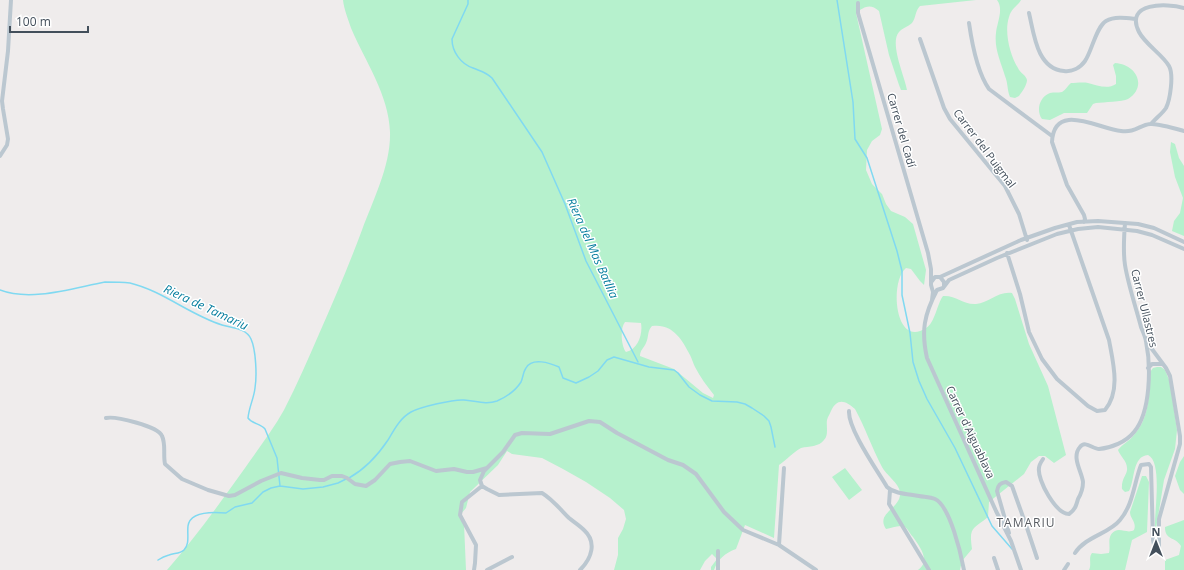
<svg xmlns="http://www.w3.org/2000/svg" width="1184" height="570" viewBox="0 0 1184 570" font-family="'Open Sans',sans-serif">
	<rect width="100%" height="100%" fill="#efecec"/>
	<path fill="#b6f1cd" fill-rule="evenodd" d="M343 0H976L920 6C915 11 916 18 912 23 908 27 902 28 899 32 889 43 905 77 907 90H901L899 85 889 55 879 11C870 3 864 7 856 13L882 129 880 135 872 141 867 150 866 170 872 184 882 194 886 204 891 211 905 217 913 224 926 270 924 285 920 281 911 269 906 268C889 282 895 349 926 328 935 323 937 304 943 296 956 295 963 305 976 304 989 303 998 291 1012 293L1015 299 1029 344 1048 386 1066 455 1054 463 1045 456H1039L1031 462 1024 474 989 502 988 517C972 530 969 527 972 549L962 561 960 570H918C931 561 920 547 913 537 910 534 908 529 905 527 900 524 892 528 886 529 875 512 902 509 900 492 899 483 886 475 882 467 872 448 865 427 855 409 845 400 837 398 831 411 830 414 828 416 827 420 826 426 829 435 824 440 819 447 809 446 801 448 796 450 785 461 779 465L774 538 745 525 736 549C725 553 718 559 714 570H711V567L717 559 712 554 705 561 700 570H614L618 555V538L623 529 626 519 624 510 610 498 586 482 563 469 542 458 512 454 507 451 498 465 470 492 466 508 460 515 464 524 466 570H167C195 538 220 503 245 468 258 449 273 430 284 410 297 385 308 359 319 334 334 300 349 265 362 230 373 200 391 165 390 132 389 95 365 61 351 28 348 19 344 9 343 0ZM625 322 641 323C643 334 638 349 626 352 621 346 620 328 625 322ZM652 326C672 323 682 339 690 355 692 359 693 363 695 367 700 377 707 386 714 395L713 398 703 393 674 369 640 356C640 350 644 348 646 343 649 337 647 331 652 326Z
		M997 0H1021C1017 7 1012 7 1009 17 1004 32 1010 55 1018 68 1020 73 1026 75 1027 80 1027 85 1022 92 1019 96L1015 98 1010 97C1007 90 1008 83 1005 76 1001 62 994 49 996 33 997 23 1004 9 997 0Z
		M1115 63C1136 64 1148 86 1128 99 1122 102 1104 102 1096 103L1093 104 1087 113H1064L1050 120 1042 119C1036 111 1039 97 1050 93 1054 92 1058 93 1062 92 1066 90 1068 85 1071 83 1076 83 1083 82 1088 83 1097 85 1107 90 1116 84V76L1113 65Z
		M1171 142 1175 144 1179 158 1184 166V236L1172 231 1174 221 1180 213 1183 198 1175 177 1170 152Z
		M1157 367H1161L1165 370 1170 382 1177 430 1175 449 1164 480 1156 529 1155 528C1154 513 1163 462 1148 455 1132 456 1135 481 1129 491L1125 492 1122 489C1121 478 1128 474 1127 468 1127 461 1120 456 1118 450 1122 444 1130 441 1134 435 1150 417 1149 394 1150 372L1153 368Z
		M1184 456V494L1180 490 1175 476 1180 462Z
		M845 468 862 490 849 500 832 477Z
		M1142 476H1146L1149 482 1147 532 1132 540 1125 570H1089C1092 564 1088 558 1092 553L1101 554 1109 553C1111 546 1106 536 1115 531 1121 528 1128 534 1134 530 1137 522 1130 519 1130 512Z
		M1184 520V570H1165V560L1179 555 1181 546C1175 536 1165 541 1165 527Z"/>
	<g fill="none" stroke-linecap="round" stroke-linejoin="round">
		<path stroke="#80d9f1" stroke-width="1.5" d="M468 0V4L452 39C452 52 461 64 473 68 480 71 486 72 492 78L542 152 565 204 586 261 638 362
			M837 0 853 102 855 139 867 158 897 251 902 271V295L910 333 913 362 919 381 927 399 955 448 992 526 1012 549
			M0 290C31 302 73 288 105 282 113 282 121 282 130 283 163 291 190 315 222 325 232 328 246 328 251 339 256 350 257 376 255 388 254 398 249 407 248 418 252 424 260 423 265 429L277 458 280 486
			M349 478C365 469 378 455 388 440 394 430 400 418 411 412 420 407 454 399 464 400 476 401 486 405 497 401 506 397 516 390 521 382 523 378 523 372 526 368 532 357 550 363 559 367L563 378 576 383 589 377 598 371 607 360 614 357 649 367 674 370 678 373 689 387 700 395 712 401 737 402 745 404 752 408 764 416 769 421 771 427 775 447
			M158 560C161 558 165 556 169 555 174 553 180 554 184 550 190 544 187 534 188 526 190 511 215 512 226 513L235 507 252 503 263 492 271 488 280 486 303 489 323 487 338 483 346 479"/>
		<path stroke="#bbc7d0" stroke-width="4" d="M858 3V13L928 253 931 269V285L933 292 932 300
			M1029 13C1034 34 1037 69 1064 71 1072 72 1080 68 1085 61 1092 51 1096 27 1106 21 1115 16 1127 18 1136 19
			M969 23C972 44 977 72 989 89L1052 136
			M920 39 944 108 950 119 1005 186 1019 214 1027 240
			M1151 124C1155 119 1162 114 1166 108 1170 100 1174 75 1169 66 1163 55 1145 44 1139 32 1124 2 1167 3 1184 8
			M0 156 7 145 8 139 3 109 2 101 8 51 11 0
			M1084 222 1085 219 1084 215 1067 185 1052 142C1054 101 1099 129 1121 131 1135 133 1140 125 1150 124 1157 123 1177 129 1184 131
			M1007 253 1020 294 1029 332 1042 359 1057 379 1088 406 1097 411 1105 410C1121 391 1113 362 1109 340L1069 225
			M940 277 1021 240 1055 228 1077 222 1098 221 1138 224 1154 228 1184 242
			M932 281 935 277H940L944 282V286
			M937 290C924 315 921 331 927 358L996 511 1011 541 1021 570
			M937 290 943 288 949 280 997 258 1057 234 1078 229 1098 227 1137 231 1152 235 1184 249
			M1148 368 1152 364H1163
			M849 411C848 429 877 470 887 487 895 494 908 494 919 496 924 497 930 497 935 499 950 506 961 554 964 570
			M106 418C115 416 158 426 162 436 166 444 163 455 165 464L182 479 208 490 229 496 235 495 261 481 281 473 302 478 320 480H324L332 476H342L347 478 355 484 366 486 375 480 390 464 400 462 410 461 436 471 454 469 467 472H473L487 468
			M1043 459C1041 462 1039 465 1039 468 1037 480 1056 514 1069 514 1075 510 1076 506 1078 499 1081 494 1083 488 1083 482 1082 472 1071 457 1080 447 1085 440 1093 449 1099 449 1111 448 1126 442 1134 432 1151 412 1151 366 1146 341 1145 336 1143 332 1141 327 1136 308 1128 284 1125 265 1123 252 1124 236 1125 223
			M482 486 480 480 484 471 503 452 515 435 522 433 550 434 589 421 600 422 617 433 668 460 683 465 696 474 724 512 743 530 779 545 816 570
			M482 486 487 489 499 495 542 493C552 499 561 510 569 518 574 522 579 525 584 530 597 542 592 558 580 570
			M890 490 889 504 929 570
			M1009 533 997 491C998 485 1000 483 1006 482L1012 486 1027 528 1037 558
			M779 545 784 468
			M718 551V570
			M1075 553C1086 536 1109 534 1120 520 1133 505 1134 483 1141 465L1149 464 1151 467 1153 540 1155 549 1157 551 1159 549V519L1180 444V436L1170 376 1166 368 1146 341
			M994 558 998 570
			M474 570 475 563 476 545 460 515 462 502 482 486
			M487 570 512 557
			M1064 570 1068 564"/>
	</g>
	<g text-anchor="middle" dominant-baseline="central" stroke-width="3" stroke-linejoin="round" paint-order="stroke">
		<g font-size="11" fill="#434f5b" stroke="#fff">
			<text transform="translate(902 130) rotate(74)">Carrer del Cadí</text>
			<text transform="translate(985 148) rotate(53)">Carrer del Puigmal</text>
			<text transform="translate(1145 308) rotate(76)">Carrer Ullastres</text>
			<text transform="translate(971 432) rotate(65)">Carrer d'Aiguablava</text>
		</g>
		<g font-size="12" font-style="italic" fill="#047d9e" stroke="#fff">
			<text transform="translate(593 248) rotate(66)">Riera del Mas Batllia</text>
			<text transform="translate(206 307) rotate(25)">Riera de Tamariu</text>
		</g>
		<g font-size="12" letter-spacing="1" fill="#585c62" stroke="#fff">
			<text x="1026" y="522">TAMARIU</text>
		</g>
	</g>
	<g transform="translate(1156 542)" stroke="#ffffff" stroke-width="3" paint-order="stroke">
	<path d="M0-3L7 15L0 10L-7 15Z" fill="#434f5b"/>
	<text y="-6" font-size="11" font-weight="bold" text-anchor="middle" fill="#434f5b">N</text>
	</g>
	<path d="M10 26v6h78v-6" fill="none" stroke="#434f5b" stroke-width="2"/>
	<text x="16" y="26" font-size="12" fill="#434f5b" stroke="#ffffff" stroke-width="3" paint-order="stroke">100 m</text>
</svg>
